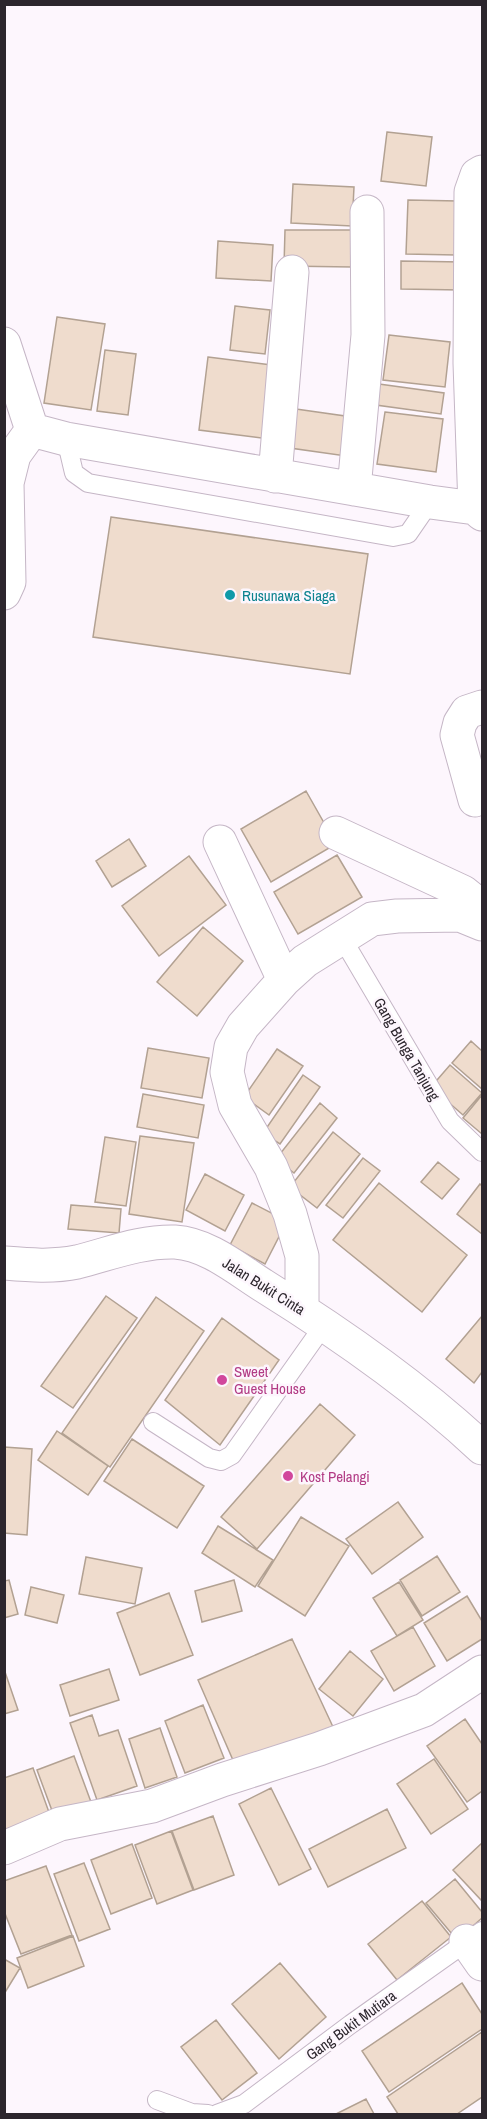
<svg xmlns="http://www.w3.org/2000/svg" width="487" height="2119" viewBox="0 0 487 2119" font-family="'Archivo Narrow',sans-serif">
	<rect width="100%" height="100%" fill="#fdf6fd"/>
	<path fill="#efdccd" stroke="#b2a192" stroke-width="1.5" d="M387 132 432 137 426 186 381 181Z
		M293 184 354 187 352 226 291 223Z
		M408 200 458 201 456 255 406 254Z
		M285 230H353L352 267 284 266Z
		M218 241 273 245 271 281 216 278Z
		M401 261 462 262 461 290 401 289Z
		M235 306 270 310 265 354 230 350Z
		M57 317 105 324 91 410 44 403Z
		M389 335 450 342 445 387 383 380Z
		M105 350 136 354 128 415 97 411Z
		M208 357 279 366 269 439 199 430Z
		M379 384 444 393 441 414 376 405Z
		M296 409 359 418 353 457 290 448Z
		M385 412 443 419 436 472 377 464Z
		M111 517 368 554 350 674 93 637Z
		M306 791 336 844 271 882 241 829Z
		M129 839 146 866 112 887 96 861Z
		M337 855 362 897 298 934 274 892Z
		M189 856 226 905 159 956 122 906Z
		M203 927 243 961 197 1016 157 982Z
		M471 1041 482 1051V1089L452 1063Z
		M148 1048 209 1058 202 1098 141 1088Z
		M277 1049 303 1066 269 1115 244 1097Z
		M450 1065 482 1093 463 1115 431 1087Z
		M303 1075 320 1087 280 1144 263 1133Z
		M143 1094 204 1105 198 1138 137 1127Z
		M482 1095V1134L463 1118Z
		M320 1103 337 1118 294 1173 276 1159Z
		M333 1132 360 1154 317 1208 290 1187Z
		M140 1136 194 1143 182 1222 129 1214Z
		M105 1137 136 1142 126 1206 95 1202Z
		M363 1158 380 1171 343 1218 326 1205Z
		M438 1162 459 1179 442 1199 421 1182Z
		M205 1174 244 1195 225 1231 186 1210Z
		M379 1183 467 1255 422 1312 333 1240Z
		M480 1184 482 1186V1234L457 1214Z
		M252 1203 287 1221 265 1264 230 1245Z
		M71 1205 121 1209 119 1233 68 1229Z
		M106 1296 137 1318 73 1408 41 1386Z
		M156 1297 204 1331 110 1467 62 1433Z
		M482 1316V1372L474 1383 446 1359Z
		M222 1318 279 1360 220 1445 165 1400Z
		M320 1404 355 1435 257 1549 221 1517Z
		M57 1431 108 1466 88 1495 38 1460Z
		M132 1439 204 1486 177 1528 104 1481Z
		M4 1447 32 1449 27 1535 4 1533Z
		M398 1502 423 1537 372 1574 346 1539Z
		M301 1517 349 1546 305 1616 258 1586Z
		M218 1526 273 1560 255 1587 202 1553Z
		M437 1556 460 1592 422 1616 400 1580Z
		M86 1557 142 1568 135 1604 79 1594Z
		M9 1580 18 1614 4 1618V1581Z
		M234 1580 242 1611 202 1622 195 1591Z
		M399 1582 423 1620 397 1636 373 1598Z
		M31 1587 64 1595 57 1623 25 1615Z
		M169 1593 193 1655 140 1675 117 1613Z
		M467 1596 482 1621V1639L447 1661 424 1623Z
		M413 1627 435 1666 394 1691 371 1651Z
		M292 1639 334 1729 236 1767 198 1680Z
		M350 1651 383 1679 353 1716 319 1689Z
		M4 1669 18 1710 4 1714Z
		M109 1669 119 1700 70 1716 60 1685Z
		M203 1705 224 1758 185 1773 165 1721Z
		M92 1715 99 1736 118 1730 137 1786 97 1800 70 1723Z
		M465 1719 482 1744V1791L467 1802 427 1746Z
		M160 1728 177 1777 145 1788 129 1739Z
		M74 1756 91 1802 54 1816 37 1770Z
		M434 1759 468 1809 431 1834 397 1784Z
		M33 1768 50 1815 7 1831 4 1825V1778Z
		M271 1788 311 1869 279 1885 239 1804Z
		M387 1809 406 1848 328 1887 309 1849Z
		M213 1816 234 1875 194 1890 172 1831Z
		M171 1831 193 1890 157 1904 135 1845Z
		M482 1843V1901L453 1870Z
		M132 1844 152 1898 111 1914 91 1860Z
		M84 1863 110 1929 79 1941 54 1874Z
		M46 1866 72 1935 21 1954 4 1911V1881Z
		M455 1879 482 1912V1918L457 1940 426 1903Z
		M422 1901 451 1937 397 1980 368 1944Z
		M73 1936 84 1966 28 1988 17 1958Z
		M4 1959 20 1968 4 1994Z
		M280 1963 326 2017 279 2059 232 2004Z
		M462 1983 482 2014V2029L389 2092 362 2051Z
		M216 2020 257 2073 222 2100 181 2047Z
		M482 2032V2097L457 2114H398L387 2097Z
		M366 2099 374 2114H336Z"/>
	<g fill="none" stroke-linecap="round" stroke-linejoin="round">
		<g stroke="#c5b6c6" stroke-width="20">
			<path id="lane" d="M66 439 74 473 88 483 393 537 408 534 430 502
				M342 938 450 1121 482 1152
				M153 1422 209 1458 221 1461 232 1455 324 1325
				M157 2100 192 2113 208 2114
				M217 2114 244 2104 351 2024 482 1931"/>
		</g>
		<g stroke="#c5b6c6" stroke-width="35">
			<path id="street" d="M482 172 477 175 471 192 470 363 475 508 482 514
				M4 344 32 430
				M275 476 292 272
				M354 489 368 335 367 212
				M4 593 9 582 7 483 14 455 32 430 66 439 430 502 475 508
				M475 800 457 735 460 723 467 712 482 707
				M336 833 463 892 482 907
				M220 842 284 980
				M4 1263C29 1265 53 1267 77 1262 109 1254 141 1241 175 1242 208 1244 237 1269 264 1286 341 1334 416 1386 482 1448
				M302 1310V1256L290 1214 271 1167 235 1105 227 1072 231 1047 243 1026 284 980 305 961 372 919 397 916 460 915 482 924
				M4 1848 60 1824 152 1806 222 1780 319 1749 424 1710 482 1672
				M466 1941 482 1964"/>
		</g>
		<use href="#lane" stroke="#fff" stroke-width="18"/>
		<use href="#street" stroke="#fff" stroke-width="33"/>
	</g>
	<circle fill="#0f9aa8" stroke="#fdf6fd" stroke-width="2" cx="230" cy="595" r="6"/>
	<g fill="#d1479c" stroke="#fdf6fd" stroke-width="2">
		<circle cx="222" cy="1380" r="6"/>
		<circle cx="288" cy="1476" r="6"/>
	</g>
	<g text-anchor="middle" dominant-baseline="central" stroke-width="5" stroke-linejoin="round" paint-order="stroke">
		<g font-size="15" fill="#0d838f" stroke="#fdf6fd" text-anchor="start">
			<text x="242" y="595">Rusunawa Siaga</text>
		</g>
		<g font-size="15" fill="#2c262d" stroke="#fdf6fd">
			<text transform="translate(407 1049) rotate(60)">Gang Bunga Tanjung</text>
			<text transform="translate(264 1286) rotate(32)">Jalan Bukit Cinta</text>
			<text transform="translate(351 2025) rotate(-36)">Gang Bukit Mutiara</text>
		</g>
		<g font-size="15" fill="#b23c85" stroke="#fdf6fd" text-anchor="start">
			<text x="234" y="1371">Sweet<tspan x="234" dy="17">Guest House</tspan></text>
			<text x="300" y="1476">Kost Pelangi</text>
		</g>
	</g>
	<rect width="487" height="2119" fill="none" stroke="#2c262d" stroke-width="12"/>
</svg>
